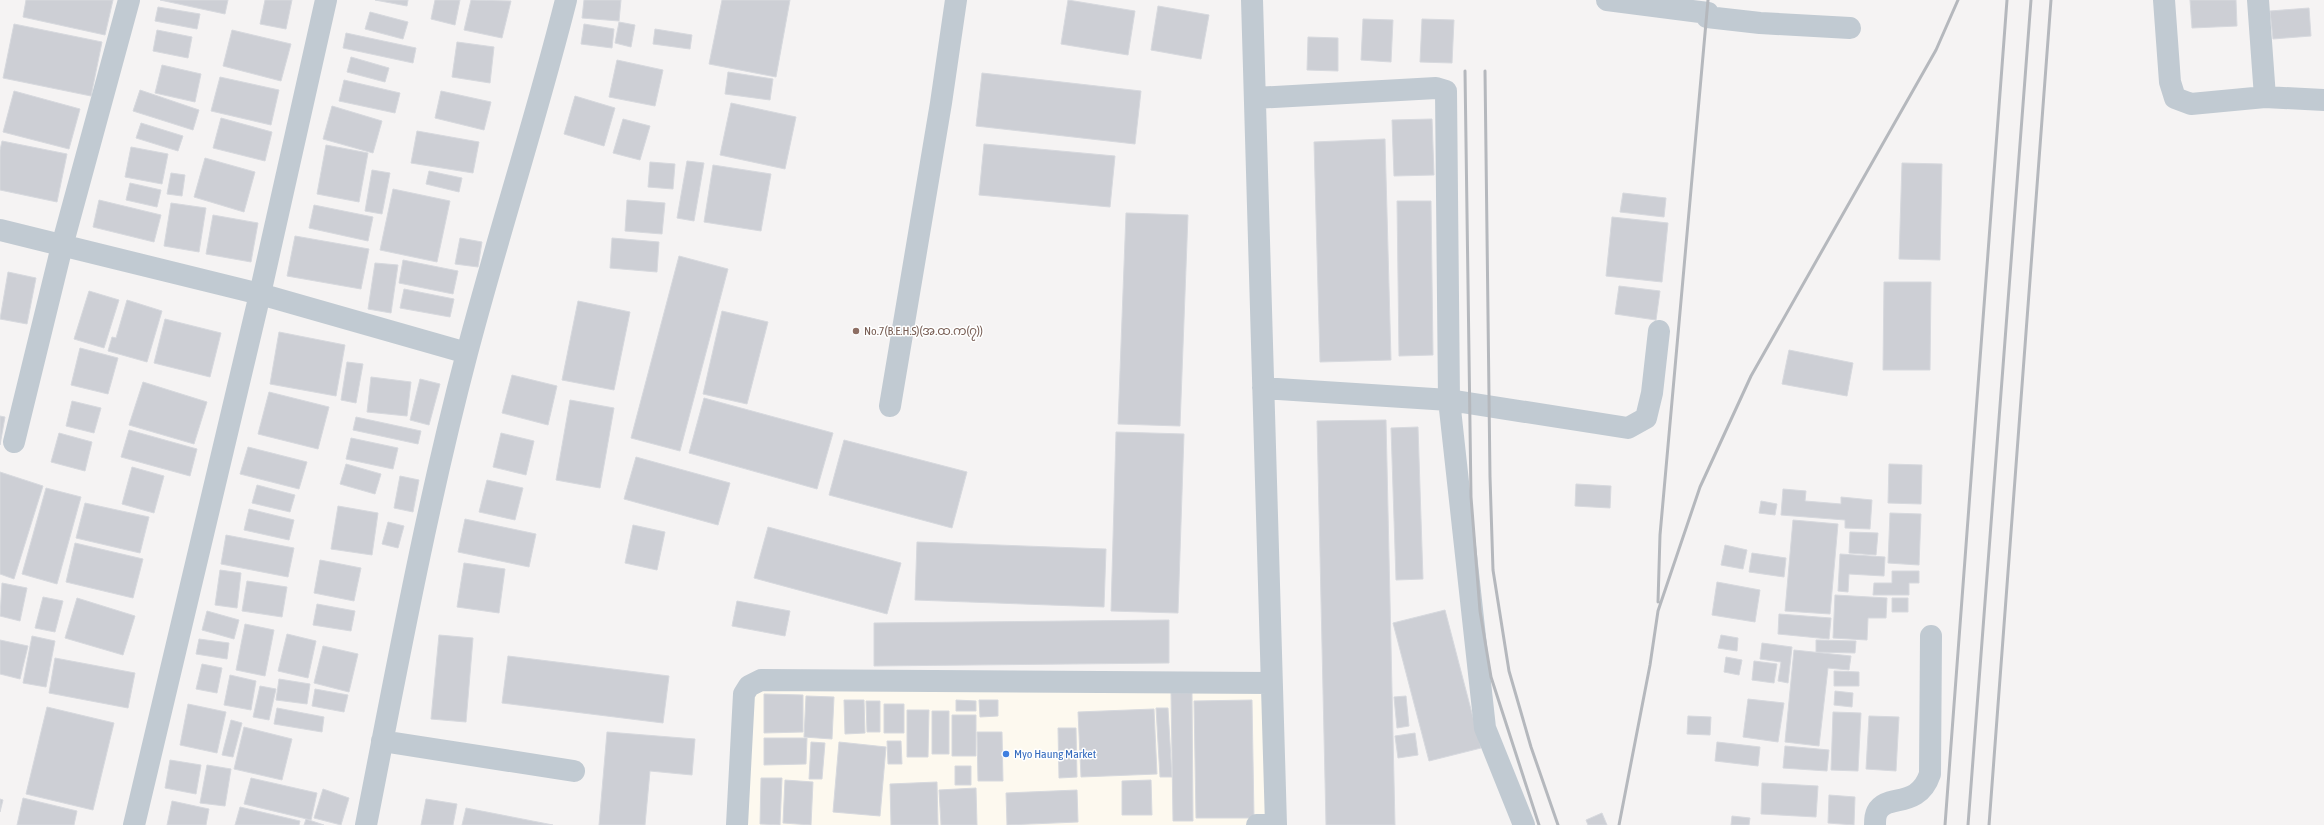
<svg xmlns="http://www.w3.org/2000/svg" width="2324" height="825" viewBox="0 0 2324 825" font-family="'Asap Condensed','Noto Sans Myanmar',sans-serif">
	<rect width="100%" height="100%" fill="#f5f3f3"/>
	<path fill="#fdf9ef" d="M1271 683 1273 825H734L744 684Z"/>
	<path fill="#cdcfd5" stroke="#d7d9de" d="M26 0H113L105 35 23 17Z
		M160 0H228L225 14Z
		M265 0H292L286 29 260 24Z
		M375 0H408L407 6Z
		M435 0H460L455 25 431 19Z
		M471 0 511 1 502 38 464 30Z
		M584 0H621L619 21 582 18Z
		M722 0H790L776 77 709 64Z
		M1068 0 1135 11 1128 55 1061 44Z
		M2190 0H2236L2237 26 2192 28Z
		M1158 6 1209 15 1201 59 1151 50Z
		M158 7 200 14 197 29 155 21Z
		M2309 8 2311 36 2273 39 2270 11Z
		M370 12 408 22 403 39 365 29Z
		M1363 19 1393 20 1391 62 1361 60Z
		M1422 19 1454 20 1452 63 1420 62Z
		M619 22 635 25 631 47 615 43Z
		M14 24 102 42 91 96 3 78Z
		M584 24 614 29 612 48 581 44Z
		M655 29 692 35 690 49 653 44Z
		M157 30 192 37 188 58 153 51Z
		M232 30 291 44 281 81 223 66Z
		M346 33 416 48 413 63 343 48Z
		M1308 37 1338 38V71L1307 70Z
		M457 42 494 47 490 83 452 77Z
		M351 57 389 68 385 82 347 72Z
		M617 60 663 70 655 106 609 97Z
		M162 65 201 74 195 102 155 93Z
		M728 72 773 79 770 100 725 94Z
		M982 73 1141 91 1135 144 976 126Z
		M220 77 279 90 271 125 211 111Z
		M344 80 400 93 395 113 339 101Z
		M140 90 199 110 193 130 133 111Z
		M14 91 80 109 69 149 3 132Z
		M441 91 491 102 484 130 435 118Z
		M575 96 615 108 604 146 564 134Z
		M731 103 796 117 785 169 720 155Z
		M332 106 382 121 373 153 323 139Z
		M221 118 272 132 265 161 213 148Z
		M623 119 650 126 640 160 613 153Z
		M1432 119 1434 175 1394 176 1392 120Z
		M141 123 183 136 178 151 136 138Z
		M417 131 479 142 473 173 411 163Z
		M1385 139 1391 360 1320 362 1314 142Z
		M2 141 67 154 57 202 0 190V150Z
		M984 144 1115 156 1110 207 979 195Z
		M326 145 368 153 359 202 317 194Z
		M131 147 168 154 162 184 125 177Z
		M205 158 255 172 244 212 194 197Z
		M687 161 704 163 694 221 677 218Z
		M650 162 675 164 673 189 648 187Z
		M1902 163 1942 164 1940 260 1899 259Z
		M713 165 771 174 761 231 704 222Z
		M372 170 390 173 382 214 365 211Z
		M429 171 462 178 459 192 426 184Z
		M171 173 185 175 182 196 167 194Z
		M130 183 161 190 157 207 126 200Z
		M393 189 450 201 437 262 380 250Z
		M1623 193 1666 198 1664 217 1620 212Z
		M99 200 161 215 154 242 93 227Z
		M627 200 665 203 662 234 625 231Z
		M1397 201H1431L1433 355 1399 356Z
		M171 203 206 208 199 252 164 246Z
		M314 205 373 217 368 241 309 228Z
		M1126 213 1188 215 1180 426 1118 424Z
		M213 215 258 223 251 262 206 254Z
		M1612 217 1668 223 1662 282 1606 276Z
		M295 236 369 249 361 289 287 276Z
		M460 238 482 242 478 267 455 264Z
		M612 238 659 242 657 272 610 268Z
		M679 256 728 269 680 451 631 438Z
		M403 260 458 271 453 294 399 283Z
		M375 263 398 265 391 313 368 309Z
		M8 272 36 278 27 324 0 319Z
		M1884 282H1931L1930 370H1883Z
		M1619 286 1660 291 1656 320 1615 314Z
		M404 289 454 299 450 317 400 308Z
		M89 291 119 300 104 348 74 339Z
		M127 300 162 311 147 362 108 351 112 337 116 338Z
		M578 301 630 312 614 390 562 380Z
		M722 311 768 322 747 404 703 394Z
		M165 319 221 333 210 377 154 363Z
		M279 332 345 345 336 396 270 384Z
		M80 348 118 358 108 394 71 385Z
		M1789 350 1853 363 1847 396 1782 384Z
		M347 362 363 364 356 403 341 400Z
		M512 375 557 386 548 425 502 413Z
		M371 377 411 382 407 416 367 412Z
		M420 379 440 384 429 425 410 420Z
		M143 382 207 402 194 444 129 425Z
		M269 392 329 407 318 449 258 434Z
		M704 398 833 433 817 489 689 453Z
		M570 400 614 408 600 488 556 480Z
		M72 401 101 408 94 433 66 426Z
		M0 416 5 417 0 445Z
		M356 417 421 431 418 444 353 430Z
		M1386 420 1395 825H1326L1317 421Z
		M1418 427 1423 579 1396 580 1391 428Z
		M129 430 197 449 190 476 121 457Z
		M1116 432 1184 434 1178 613 1111 611Z
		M59 433 92 442 85 471 51 462Z
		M501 433 534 441 526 475 493 467Z
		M351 438 398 448 393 469 346 459Z
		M844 440 967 472 952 528 829 495Z
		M248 447 307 462 299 489 240 474Z
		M636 457 730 483 718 525 624 499Z
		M346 464 381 474 375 494 340 484Z
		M1889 464 1922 465 1921 504 1888 503Z
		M132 467 164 476 154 513 122 504Z
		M0 472 43 486 14 579 0 574Z
		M400 476 419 480 413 512 394 508Z
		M487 480 523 488 515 520 479 512Z
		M1576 484 1611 486 1610 508 1575 506Z
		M257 485 295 495 290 512 252 503Z
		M46 488 81 497 57 584 22 574Z
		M1783 489 1806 491 1805 501 1841 504V497L1872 500 1870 529 1845 528V520L1781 515Z
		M1761 501 1777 504 1775 515 1759 513Z
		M85 503 149 517 140 553 76 538Z
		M338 506 378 513 372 555 331 549Z
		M249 509 294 520 289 540 244 530Z
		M1890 513 1921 514 1919 565 1888 563Z
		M465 519 536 534 529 567 458 552Z
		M1793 520 1838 524 1830 614 1785 611Z
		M388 522 404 526 398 548 382 544Z
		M633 525 665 532 657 570 625 563Z
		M768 527 901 563 887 614 754 578Z
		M1850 532 1878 533 1876 555 1849 553Z
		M226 535 294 548 288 577 221 564Z
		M917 542 1106 549 1104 607 915 600Z
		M75 543 143 559 133 598 66 582Z
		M1725 545 1747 550 1743 569 1721 565Z
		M1752 553 1786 558 1784 577 1749 572Z
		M1840 554 1885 557 1884 576 1849 574 1848 592 1838 591Z
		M320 560 361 568 354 601 314 593Z
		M464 563 505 569 499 613 457 607Z
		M220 570 241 573 237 608 215 605Z
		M1892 571H1919V583H1909V595H1873L1874 583H1892Z
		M247 581 287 587 282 617 242 611Z
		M1717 582 1760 590 1755 622 1712 615Z
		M2 583 27 588 20 621 0 616Z
		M1835 595 1887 598 1886 618H1868L1867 640 1833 638Z
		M43 597 63 601 55 632 35 628Z
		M77 598 135 616 123 655 65 638Z
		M1892 598H1908V612H1892Z
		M737 601 790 611 785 636 732 626Z
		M317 604 355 611 351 631 313 625Z
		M1445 610 1481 748 1429 761 1393 623Z
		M207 611 239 620 234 639 202 630Z
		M1779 614 1831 618 1829 639 1778 634Z
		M1169 620V663L874 666V623Z
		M245 624 274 630 265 676 236 670Z
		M287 634 316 641 308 678 278 671Z
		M439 635 473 638 466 722 431 719Z
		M1721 635 1738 638 1737 651 1718 648Z
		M32 636 55 641 46 687 23 683Z
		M199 639 229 643 227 659 196 654Z
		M0 640 28 646 20 679 0 674Z
		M1816 640 1856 641 1855 653 1816 652Z
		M1762 643 1792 647 1788 683 1778 681 1781 662 1760 659Z
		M323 646 358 654 349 692 314 683Z
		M1794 650 1851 656 1849 670 1828 668 1819 746 1785 742Z
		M508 656 669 676 663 723 502 703Z
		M1726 657 1742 660 1739 675 1724 672Z
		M55 658 135 673 128 708 49 693Z
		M1754 661 1777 664 1774 683 1752 680Z
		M202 664 222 668 217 693 196 689Z
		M1834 671 1859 672V686H1834Z
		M230 675 256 681 251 710 224 705Z
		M279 679 310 684 307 704 276 700Z
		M260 686 276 689 269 720 253 717Z
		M315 689 348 695 344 712 312 706Z
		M1835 691 1853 693 1852 707 1834 705Z
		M1171 693H1192L1193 821H1173Z
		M764 694 803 695V732L764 733Z
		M806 696 834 697 832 739 804 737Z
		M1406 696 1409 726 1397 728 1394 697Z
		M1748 699 1784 703 1778 742 1743 737Z
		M844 700H864L865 733 845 734Z
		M956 700 976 701V711H956Z
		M979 700H998V716L980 717Z
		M1252 700 1254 818H1196L1194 701Z
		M866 701H880V732H867Z
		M188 704 226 712 217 753 180 745Z
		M884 704H904V733H884Z
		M47 707 114 723 93 810 26 794Z
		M277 708 324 717 322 732 274 724Z
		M1156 708H1168L1172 777H1160Z
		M1154 709 1157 774 1081 777 1078 712Z
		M907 710H929L928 757H907Z
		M932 711H949V754H932Z
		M1833 712 1861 713 1858 771 1831 770Z
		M952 715H976V756H952Z
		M1688 716 1711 717 1710 735 1687 734Z
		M1869 716 1899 717 1896 771 1866 769Z
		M231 720 242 723 233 757 222 755Z
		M244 727 292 739 282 780 234 769Z
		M1058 728H1076L1077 777 1059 778Z
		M607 732 695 739 692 775 650 771 645 825H599Z
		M977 732H1002L1003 781H978Z
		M1415 733 1418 755 1398 758 1395 736Z
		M764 738H807L806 764 764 765Z
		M887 741H901L902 764H888Z
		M811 742 825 743 822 779H809Z
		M839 742 886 747 880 816 833 812Z
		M1717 742 1760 747 1758 766 1715 761Z
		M1785 746 1829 750 1827 771 1783 768Z
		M170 760 201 765 196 794 165 788Z
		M207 765 231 769 225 806 200 803Z
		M955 766H971V785H955Z
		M251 778 317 793 311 820 244 804Z
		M761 778H782L780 825 760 824Z
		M785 780 813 782 811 825 783 823Z
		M1151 780 1152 815H1122V781Z
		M937 782 938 825H891L890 784Z
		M1762 783 1818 786 1816 817 1761 814Z
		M976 788 977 825H941L939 790Z
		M323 789 349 798 341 825 314 818Z
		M1077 790 1078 822 1007 825 1006 793Z
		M1829 795 1855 797 1854 825 1828 823Z
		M23 798 77 811 74 825H17Z
		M0 799 3 800 0 812Z
		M426 799 457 804 453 825H421Z
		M172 801 209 809 206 825H167Z
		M240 807 300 821 299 825H235Z
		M466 808 553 825H462Z
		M1602 813 1607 825H1588L1586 820Z
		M1732 816 1750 818 1749 825H1731Z
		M306 819 324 825H304Z"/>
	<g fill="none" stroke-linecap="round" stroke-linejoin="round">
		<path stroke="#c1cad2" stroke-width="22" d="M1252 0 1276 825
			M1607 0 1708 13 1707 17 1760 23 1850 28
			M2164 0 2170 82 2175 98 2191 104 2265 97 2324 100
			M2258 0 2265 97
			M1255 98 1436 88 1446 91 1449 400 1628 428 1646 418 1652 393 1659 331
			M0 230 260 294 467 353
			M1263 388 1449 400 1485 728 1524 825
			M890 406 941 103 956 0
			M14 442 62 246 129 0
			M382 741 574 771
			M134 825 260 294 326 0
			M366 825C397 667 426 509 467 353 498 235 536 119 566 0
			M737 825 744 694 749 686 761 680 1271 683
			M1257 825 1276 824
			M1875 825C1875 821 1875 816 1877 812 1886 793 1918 810 1930 774L1931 636"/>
		<path stroke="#b5b8bd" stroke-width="3" d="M1465 71 1471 497 1480 611 1491 677 1539 825
			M1485 71 1490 477 1493 570 1509 671 1531 747 1558 825
			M1658 602 1660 535 1708 0
			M1619 825 1650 665 1658 611 1700 487 1751 376 1936 50 1958 0
			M1945 825 2007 0
			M1968 825 2031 0
			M1989 825 2051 0"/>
	</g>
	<circle fill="#8d6e63" stroke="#fff" stroke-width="1.5" cx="856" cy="331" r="4"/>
	<circle fill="#3f7fe0" stroke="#fff" stroke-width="1.5" cx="1006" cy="754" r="4"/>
	<g text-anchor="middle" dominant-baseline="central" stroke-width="3" stroke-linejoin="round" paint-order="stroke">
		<g font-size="12" fill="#785e54" stroke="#fff" text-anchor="start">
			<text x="864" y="331">No.7(B.E.H.S)(အ.ထ.က(၇))</text>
		</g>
		<g font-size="12" fill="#366cbe" stroke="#fff" text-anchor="start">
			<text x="1014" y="754">Myo Haung Market</text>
		</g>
	</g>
</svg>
